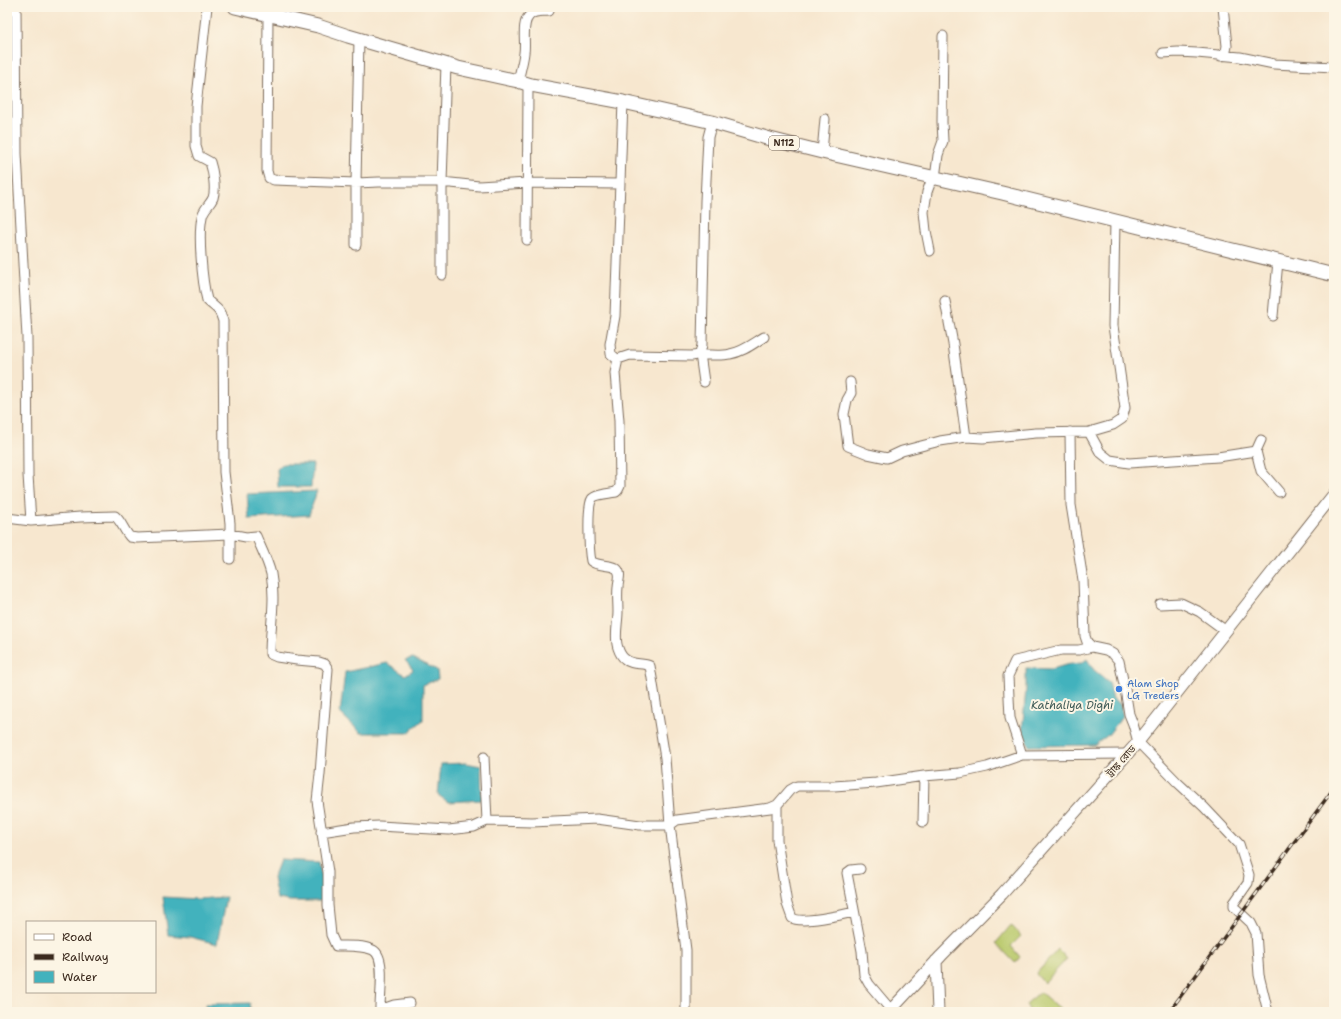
<svg xmlns="http://www.w3.org/2000/svg" width="1341" height="1019" viewBox="0 0 1341 1019" font-family="'Shantell Sans','Noto Sans Bengali',sans-serif">
	<rect width="100%" height="100%" fill="#fcf5e5"/>
	<filter id="ink" filterUnits="userSpaceOnUse"><feTurbulence type="fractalNoise" baseFrequency=".025" numOctaves="2"/><feDisplacementMap in="SourceGraphic" scale="8" xChannelSelector="R" yChannelSelector="G"/><feConvolveMatrix kernelMatrix="1 2 1 2 8 2 1 2 1" color-interpolation-filters="sRGB"/></filter>
	<filter id="wash" filterUnits="userSpaceOnUse"><feTurbulence type="fractalNoise" baseFrequency=".012" numOctaves="4" result="noise"/><feDisplacementMap in="SourceGraphic" scale="16" xChannelSelector="R" yChannelSelector="G"/><feGaussianBlur stdDeviation="0.9" result="paint"/><feColorMatrix in="noise" values="0 0 0 0 0 0 0 0 0 0 0 0 0 0 0 0 0 1.4 0 .05"/><feComposite in="paint" operator="in"/></filter>
	<g filter="url(#wash)">
		<rect width="100%" height="100%" fill="#f7e7cf"/>
		<path fill="#b9c96c" stroke="#7a7a45" d="M1011 925 1021 936 1011 946 1020 957 1015 963 996 943Z
			M1058 949 1067 959 1044 983 1036 974Z
			M1040 992 1062 1011 1061 1012H1030L1026 1004Z"/>
		<path fill="#43b2bd" stroke="#3f6e6e" d="M282 464H313L311 487H278L277 469Z
			M317 491 309 515 249 519 247 494Z
			M413 658 437 670 438 679 423 685V720L408 733H361L340 713 345 672 387 663 405 675 413 670 405 660Z
			M1087 659 1094 670 1109 682 1113 699 1120 704 1123 716 1108 735 1095 745 1029 746 1022 732 1026 689V668L1052 669 1069 664 1082 663Z
			M466 763 481 766 482 800 448 802 438 795 441 764Z
			M280 860 319 862 326 901H290L277 899 273 878Z
			M163 897 198 899 226 897 217 944 190 937 168 935Z
			M250 1003 251 1012H206L205 1004Z"/>
	</g>
	<g filter="url(#ink)">
		<g fill="none" stroke-linecap="round" stroke-linejoin="round">
			<g stroke="#7d6c5c" stroke-width="11">
				<path id="minor" d="M16 7 17 154 27 337 28 475 31 521
					M207 7 196 106V146L199 156 210 162C213 171 216 189 213 198 210 205 203 209 202 217 198 235 202 281 207 300 216 309 219 307 223 321L224 472 230 523V559
					M268 14 267 171 269 178 274 180 356 183 379 182H442L479 186 527 183 620 184
					M1163 53 1178 52 1197 53 1240 57 1274 64 1334 67
					M1221 56 1226 51 1227 46 1223 7
					M518 81C520 72 523 62 524 53 526 42 521 24 529 16 534 10 542 12 549 11
					M822 152 825 119
					M527 240 528 89 531 85
					M356 245V183L359 39
					M930 251 926 231 924 212 927 192 930 184 935 178 938 155 943 141 942 122 943 36
					M442 275V182L446 64
					M945 301 953 344 966 437
					M1273 316 1278 261
					M618 360 611 354 610 344 615 316 623 102
					M704 382 700 354 702 345 705 201 708 137 712 122
					M850 382 851 393 847 400 844 414 848 446 868 454 887 458 902 451 940 441 966 437 983 438 1036 433 1089 432 1113 425 1122 419 1125 408 1113 326 1115 221
					M1070 432 1071 505 1083 580 1085 636 1087 642 1092 647 1106 650 1113 654 1119 661 1125 689 1129 714 1133 724 1138 742 1178 783 1204 807 1239 844 1249 875 1248 883 1234 903V907L1251 923 1256 933 1259 975 1268 1012
					M1089 432 1100 452 1110 460 1129 463 1218 457 1256 451 1261 440
					M1256 451 1261 471 1279 492
					M7 518 31 521 80 517 115 516C122 522 124 531 130 537L137 538 230 534 246 537 256 536C261 548 268 561 271 574 276 600 270 627 270 654L277 657 297 660 319 662 325 664 328 669 320 774 317 801 328 872V905L331 935 336 946C347 946 362 945 373 950 387 957 379 998 380 1012
					M1160 604 1181 603 1200 612 1226 631
					M1022 755 1010 718 1008 676 1015 661 1061 650H1079L1092 647
					M484 757 487 821
					M777 805V840L787 904 792 918C801 924 842 915 854 912
					M923 822 924 776
					M321 832 354 827 379 826 449 830 474 827 487 821 532 822 597 819 640 825H670L677 820 770 808 777 805 790 790 797 786H834L876 783 924 776 960 773 987 767 1022 755 1127 754
					M860 869 851 870 847 873 862 951 864 975 869 984 891 1010
					M380 1010 394 1005 410 1003
					M686 1012V950L670 825 665 758 650 666C642 662 632 666 625 659 622 657 619 651 618 648 614 638 618 623 618 612 618 603 617 595 618 587 618 581 622 574 617 569 612 564 598 567 591 561 589 552 587 506 592 499 594 495 611 493 616 492L618 490 620 486 619 421 615 373 618 359 630 355 692 356C705 353 718 357 730 354 743 352 754 343 764 337"/>
			</g>
			<g stroke="#7d6c5c" stroke-width="13">
				<path id="major" d="M936 961 938 1012
					M889 1012 941 956 1002 894 1138 742 1334 494"/>
			</g>
			<g stroke="#7d6c5c" stroke-width="15">
				<path id="highway" d="M235 7 318 26 348 36 458 68 518 81 531 85 623 102 712 122 770 139 822 152 1002 193 1334 275"/>
			</g>
			<use href="#minor" stroke="#fff" stroke-width="9"/>
			<use href="#major" stroke="#fff" stroke-width="11"/>
			<use href="#highway" stroke="#fff" stroke-width="13"/>
			<g stroke="#3b2a1e" stroke-width="3.5">
				<path id="rail" d="M1169 1012 1334 788"/>
			</g>
			<use href="#rail" stroke="#fcf5e5" stroke-width="2" stroke-dasharray="6" stroke-linecap="butt"/>
		</g>
	</g>
	<circle fill="#3f7fe0" stroke="#fcf5e5" stroke-width="1.5" cx="1119" cy="689" r="4"/>
	<g text-anchor="middle" dominant-baseline="central" stroke-width="4" stroke-linejoin="round" paint-order="stroke">
		<rect fill="#fcf5e5" stroke="#75675a" stroke-width="1" x="769" y="136" width="30" height="14" rx="3"/>
		<g font-size="9" font-weight="bold" fill="#3b2a1e">
			<text x="784" y="143">N112</text>
		</g>
		<g font-size="10" fill="#366cbe" stroke="#fcf5e5" text-anchor="start">
			<text x="1127" y="683">Alam Shop<tspan x="1127" dy="12">LG Treders</tspan></text>
		</g>
		<g font-size="10" fill="#3b2a1e" stroke="#fcf5e5">
			<text transform="translate(1121 761) rotate(-48)">ট্রাঙ্ক রোড</text>
		</g>
		<g font-size="11" font-style="italic" fill="#3e5a56" stroke="#fcf5e5">
			<text x="1072" y="705">Kathaliya Dighi</text>
		</g>
	</g>
	<rect width="1341" height="1019" fill="none" stroke="#fcf5e5" stroke-width="24"/>
	<rect x="26" y="921" width="130" height="72" fill="#fcf5e5" stroke="#afa495"/>
	<rect x="34" y="934" width="20" height="6" fill="#ffffff" stroke="#afa495"/>
	<text x="62" y="941" font-size="12" fill="#3b2a1e">Road</text>
	<rect x="34" y="954" width="20" height="6" fill="#3b2a1e" stroke="#afa495"/>
	<text x="62" y="961" font-size="12" fill="#3b2a1e">Railway</text>
	<rect x="34" y="971" width="20" height="12" fill="#43b2bd" stroke="#afa495"/>
	<text x="62" y="981" font-size="12" fill="#3b2a1e">Water</text>
</svg>
